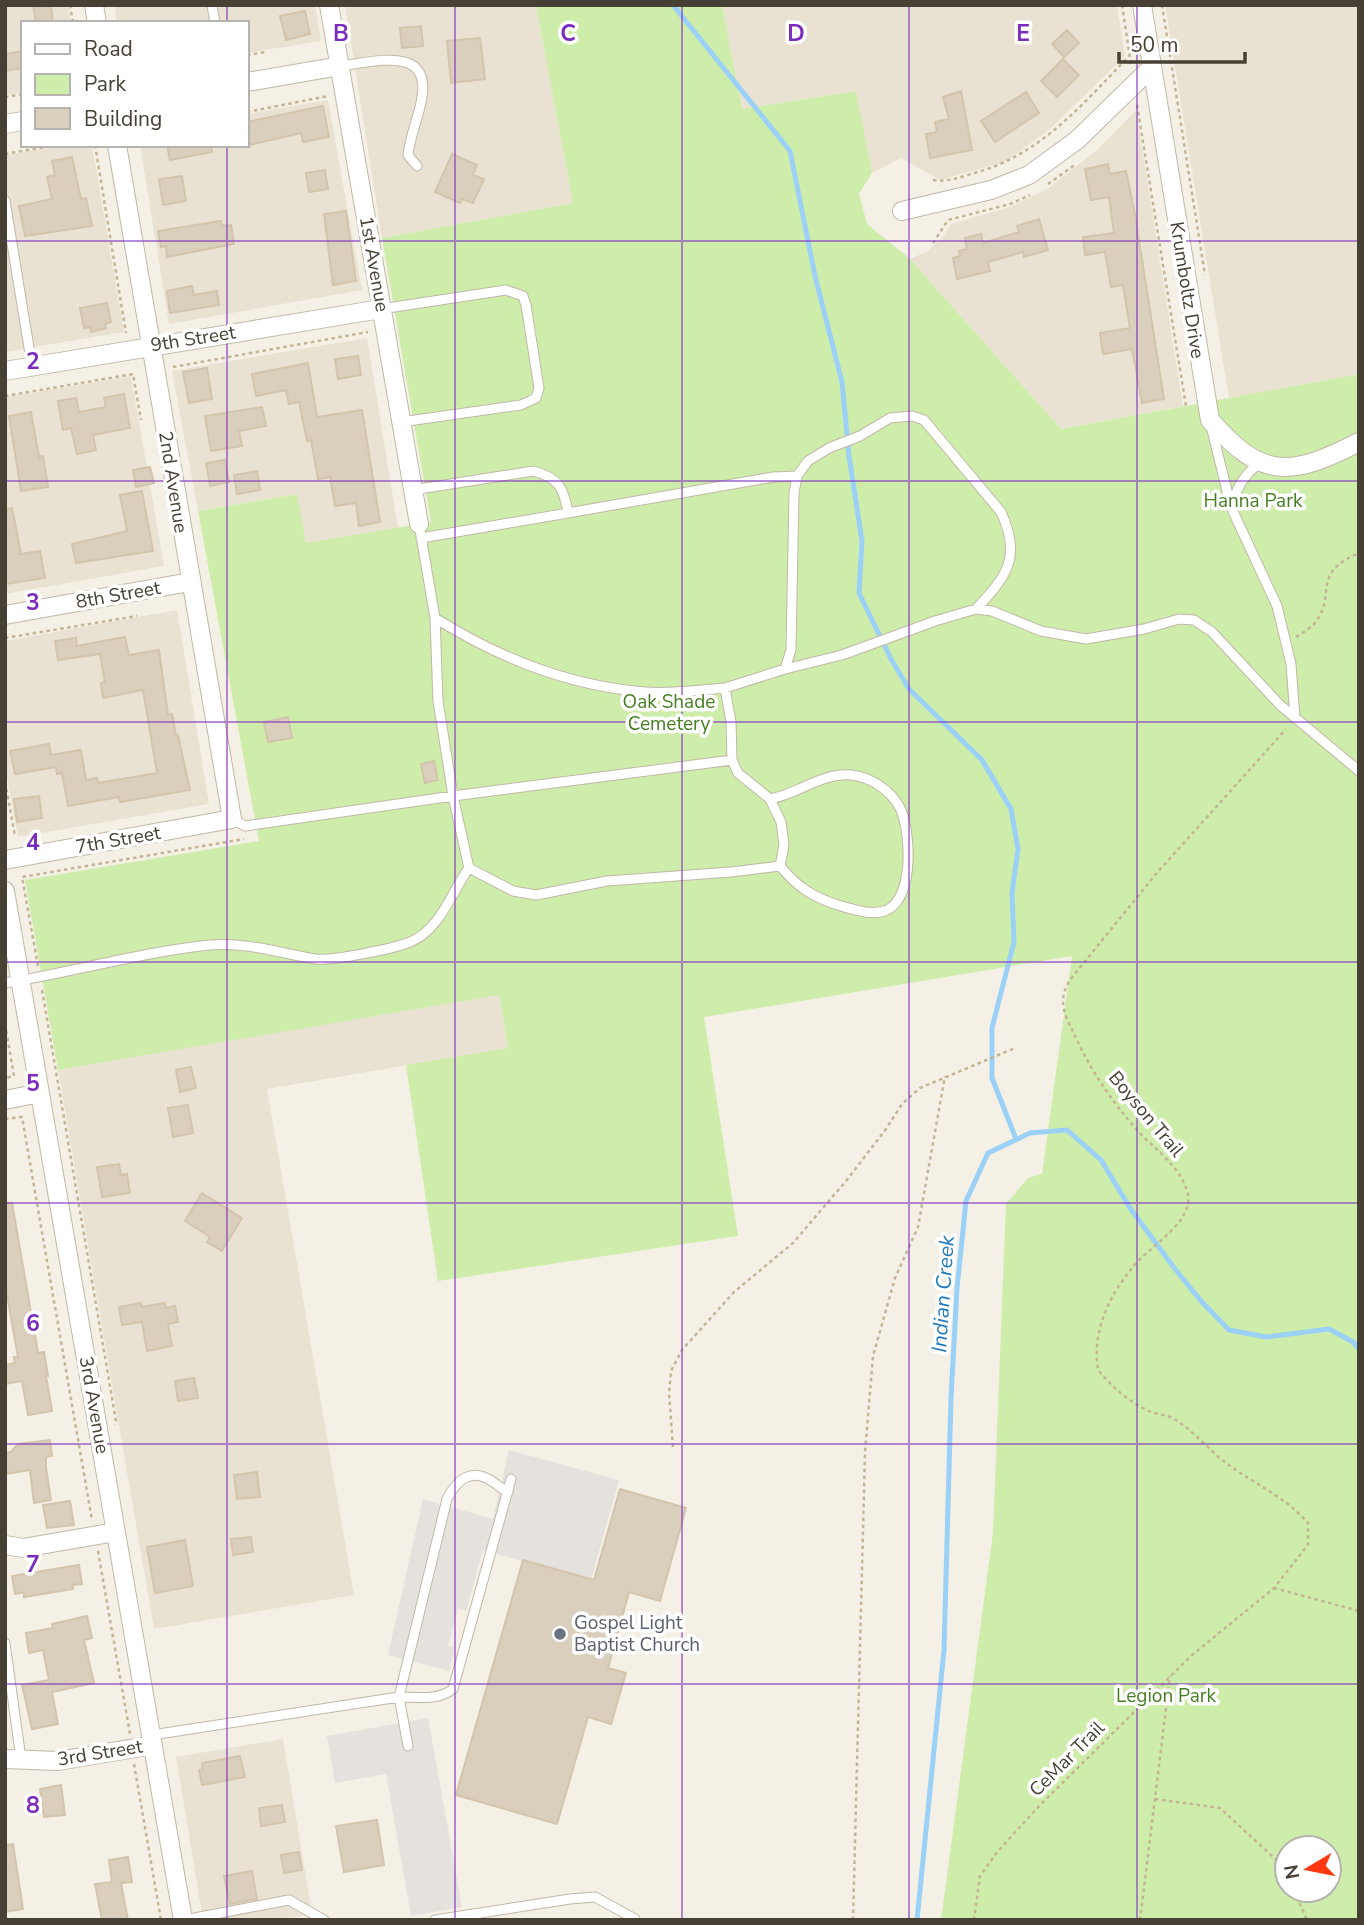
<svg xmlns="http://www.w3.org/2000/svg" width="1364" height="1925" viewBox="0 0 1364 1925" font-family="'Nunito Sans',sans-serif">
	<rect width="100%" height="100%" fill="#f4f0e5"/>
	<path fill="#e9e2d3" d="M5 5H68L71 23H23V92L5 95Z
		M114 5H315L321 41 247 53V23H117Z
		M345 5H536L573 203 382 238Z
		M722 5H1117L1125 56 1050 129 1005 162 940 180 901 158 872 173 855 91 742 109Z
		M1165 5H1359V374L1229 398Z
		M328 100 362 290 169 324 140 145H247V114Z
		M1136 110 1183 406 1061 429 910 259 926 252 942 238 951 224 1010 207 1047 189 1096 151Z
		M66 145H92L124 332 5 352V155Z
		M367 338 398 528 306 543 296 494 198 511 172 371Z
		M131 376 164 566 5 594V397Z
		M177 610 209 804 18 837 5 767V641Z
		M499 994 508 1048 267 1089 354 1595 154 1629 58 1070Z
		M283 1739 312 1914 278 1920H203L176 1757Z"/>
	<path fill="#ceedaa" fill-rule="evenodd" d="M536 5H722L742 109 856 91 872 173 859 194 867 224 910 259 1061 429 1359 374V1920H941L993 1533 1006 1204 1028 1178 1042 1174 1072 956 704 1017 738 1236 438 1281 406 1065 508 1048 499 995 58 1070 25 880 259 841 198 511 297 494 306 543 431 522 382 238 573 203ZM1287 1848H1329V1890H1287Z"/>
	<path fill="#e5e2de" d="M509 1450 619 1480 591 1580 483 1550 466 1611 458 1609 448 1646 455 1648 449 1671 388 1655 423 1499 493 1519Z
		M428 1718 462 1907 411 1916 386 1774 335 1783 327 1736Z"/>
	<g fill="none" stroke-linecap="round" stroke-linejoin="round">
		<path stroke="#9bd0f7" stroke-width="5" d="M673 5 790 151 815 276 842 382 849 456 862 541 859 593 891 659 909 689 982 760 1011 809 1018 849 1012 893 1014 942 992 1028V1078L1016 1139
			M917 1920 944 1650 951 1398 957 1288 966 1201 988 1153 1030 1133 1067 1130 1101 1160 1130 1208 1175 1269 1201 1301 1229 1330 1266 1337 1329 1329 1353 1342 1359 1349"/>
	</g>
	<path fill="#dacfbc" stroke="#d3c4ac" stroke-width="2" d="M33 5H51L53 23H36Z
		M305 11 310 34 286 40 280 16Z
		M421 26 423 46 402 48 400 28Z
		M1067 30 1079 43 1064 57 1052 44Z
		M480 38 485 79 451 83 447 41Z
		M23 51V68L5 71V54Z
		M1063 59 1079 75 1057 97 1041 81Z
		M961 91 972 150 930 158 926 134 937 132 935 122 949 119 943 97Z
		M1026 92 1039 113 995 142 981 121Z
		M323 106 329 137 303 142 301 133 250 145 247 122Z
		M167 145H211L212 152 170 160Z
		M452 154 477 165 473 175 484 179 473 203 462 199 460 203 435 192Z
		M72 157 81 199 86 198 92 226 25 236 19 206 52 199 47 177 55 175 52 161Z
		M1108 164 1110 174 1126 171 1134 209 1164 399 1142 403 1132 349 1103 354 1100 333 1130 328 1123 285 1111 287 1105 252 1085 255 1083 237 1114 233 1109 197 1091 200 1085 169Z
		M325 170 328 189 309 192 306 173Z
		M182 176 186 201 163 205 159 179Z
		M346 211 356 281 333 285 324 214Z
		M1039 219 1048 250 1024 257 1023 252 988 262 990 271 957 279 953 258 960 256 959 251 967 249 965 238 981 234 983 243 1019 232 1017 226Z
		M221 221 222 226 231 225 234 244 167 257 166 246 161 247 158 231Z
		M192 286 194 295 217 291 219 305 170 313 167 291Z
		M107 303 111 322 105 324 106 328 91 332 90 327 84 328 80 308Z
		M358 356 361 375 338 379 335 359Z
		M308 363 317 417 362 410 380 522 359 526 356 503 335 506 330 477 318 479 311 440 307 441 299 402 289 404 286 390 256 396 252 374Z
		M207 368 212 399 189 403 183 372Z
		M124 394 130 428 93 435 96 450 77 454 71 428 63 430 58 401 76 398 79 412 106 407 104 398Z
		M262 407 266 426 239 431 242 446 211 451 205 416Z
		M31 412 39 457 43 456 48 487 21 491 9 416Z
		M225 460 229 482 210 486 206 463Z
		M150 467 154 483 136 487 133 470Z
		M257 471 260 490 237 494 234 475Z
		M142 491 153 551 76 563 72 544 127 531 120 495Z
		M12 508 21 554 40 551 45 578 5 584V509Z
		M125 637 129 655 159 650 168 715 172 714 176 736 178 735 190 790 120 802 119 797 68 806 62 773 57 774 56 767 15 774 10 751 49 744 51 755 81 750 86 780 97 778 98 783 157 773 143 690 103 698 101 683 105 682 100 654 58 660 55 641 76 638 77 646Z
		M288 717 292 738 268 742 264 722Z
		M434 761 438 780 425 783 421 764Z
		M39 796 42 818 17 822 14 799Z
		M191 1067 196 1088 180 1092 176 1070Z
		M188 1105 193 1133 173 1137 168 1108Z
		M119 1164 121 1175 127 1174 130 1193 102 1197 97 1167Z
		M202 1193 242 1218 222 1251 207 1242 210 1237 185 1221Z
		M5 1203H12L38 1353 44 1352 48 1376H46L52 1411 28 1415 22 1381 5 1384V1365L15 1363 14 1357H18L5 1284Z
		M141 1303 142 1307 165 1303 166 1308 175 1306 178 1322 168 1324 172 1346 147 1351 142 1322 122 1325 119 1307Z
		M194 1378 198 1398 178 1401 175 1381Z
		M50 1440 52 1456 46 1457V1468L51 1500 34 1503 30 1470 5 1474V1453L11 1452 18 1444Z
		M257 1472 260 1497 237 1499 234 1475Z
		M620 1489 686 1508 660 1601 629 1592 608 1668 626 1673 611 1724 588 1717 557 1824 456 1795 523 1560 594 1580Z
		M70 1501 74 1525 47 1528 43 1505Z
		M251 1537 253 1552 233 1555 231 1539Z
		M185 1540 193 1586 155 1593 147 1547Z
		M79 1565 82 1584 72 1585 73 1589 24 1597V1592L15 1594 12 1576Z
		M87 1616 92 1638 84 1640 94 1683 52 1692 58 1724 32 1729 22 1685 49 1680 43 1650 29 1653 26 1633 53 1628 52 1624Z
		M240 1756 245 1777 202 1785 199 1770 203 1769 202 1763Z
		M61 1785 65 1815 44 1817 40 1789Z
		M282 1805 285 1822 261 1826 259 1808Z
		M377 1820 384 1865 344 1872 336 1826Z
		M13 1844 23 1909 5 1912V1845Z
		M299 1852 302 1870 284 1873 281 1855Z
		M128 1857 132 1882 121 1883 128 1920H102L95 1884 112 1882 109 1860Z
		M252 1871 257 1899 230 1904 224 1876Z"/>
	<g fill="none" stroke-linecap="round" stroke-linejoin="round">
		<g stroke="#c1b8a7" stroke-width="11">
			<path id="service" d="M212 5 215 23
				M340 66C379 61 436 44 420 107 416 123 410 138 408 155L417 166
				M5 201 32 366
				M381 309 506 290 523 296 526 305 539 388 536 398 521 405 401 422
				M1211 426 1231 507 1277 606 1291 664 1295 718
				M413 490 533 471C558 477 564 488 568 513L773 477 797 476
				M1231 507C1237 488 1243 475 1260 463
				M421 538 568 513
				M976 609C1007 576 1022 557 1001 512L924 420 912 416 890 418 860 436 829 448 808 461 797 476 794 493 791 650 785 669 842 655 935 621 976 609 992 611 1041 631 1086 639 1144 629 1179 619 1194 620 1212 632 1280 705 1359 771
				M435 618C499 658 569 686 645 692 671 694 698 690 725 688L731 722 732 760 738 773 770 799 781 822 784 845 780 866
				M725 688 785 669
				M232 819 245 826 453 796 732 760
				M469 868 513 891 536 895 607 881 731 872 780 866C797 887 814 898 841 906 855 910 873 916 887 910 915 897 911 828 899 806 889 789 870 777 851 775 823 772 798 794 770 799
				M5 983C74 972 141 952 210 945 247 942 280 953 316 959 333 961 392 949 410 942 440 930 451 893 469 868L453 796 438 701 435 618 419 524
				M5 1643 21 1759
				M152 1735 399 1697C419 1697 437 1701 453 1689L511 1479
				M408 1746 399 1697 447 1499C457 1479 472 1467 493 1482 498 1485 502 1489 508 1492
				M184 1920 289 1900 324 1920
				M435 1920 570 1899 595 1897 635 1919"/>
		</g>
		<g stroke="#c1b8a7" stroke-width="20">
			<path id="minor" d="M94 5 97 23
				M329 5 419 524
				M1142 5 1210 420C1262 480 1291 477 1359 442
				M247 82 340 66
				M5 124 23 121
				M902 211 991 190 1029 175 1077 140 1152 67
				M5 371 381 309
				M5 615 190 582
				M5 860 232 819 117 145
				M5 891 183 1920
				M5 1100 40 1093
				M5 1545 23 1548 116 1532
				M5 1759 58 1761 153 1745"/>
		</g>
		<path stroke="#c4b496" stroke-width="2.5" stroke-dasharray="3.5 3.5" stroke-linecap="butt" d="M70 5 73 23
			M1122 5 1131 64
			M1162 5 1205 275
			M247 55 266 52
			M5 97 23 94
			M1137 105 1186 406
			M247 112 328 96
			M95 145 126 333
			M5 154 57 145
			M933 180C947 182 958 178 971 174 1039 157 1083 104 1130 55
			M1048 184 1076 164
			M933 243 948 220 1010 204 1030 195
			M173 367 368 332
			M5 396 133 374 141 420
			M1296 637C1302 633 1309 629 1314 624 1338 596 1309 574 1359 553
			M5 638 137 616
			M5 782 15 836
			M38 966 22 877 244 839
			M42 990 116 1421 115 1425
			M5 1024 14 1076 5 1078
			M5 1119 22 1117 92 1520
			M673 1447 669 1393 671 1371 682 1350 734 1292 793 1243 846 1181 886 1129 902 1104 920 1088 1015 1048
			M98 1551 130 1734
			M1274 1588 1359 1611
			M134 1764 161 1920
			M1155 1799 1220 1808 1285 1868 1287 1873
			M1294 1890 1307 1920
			M853 1920 865 1453 873 1356 895 1278 918 1227 945 1076
			M974 1920 980 1876 998 1851 1041 1804 1191 1656 1274 1588 1308 1545V1523C1285 1496 1252 1483 1225 1462 1206 1448 1191 1427 1170 1417 1163 1414 1155 1414 1149 1411 1129 1402 1112 1387 1098 1370 1092 1332 1108 1298 1132 1268 1147 1248 1193 1223 1188 1195 1182 1167 1154 1149 1136 1129 1111 1100 1091 1071 1075 1036 1070 1025 1063 1013 1063 1001 1063 993 1066 988 1069 981L1156 874 1286 729
			M1140 1920 1170 1676"/>
		<use href="#service" stroke="#fff" stroke-width="9"/>
		<use href="#minor" stroke="#fff" stroke-width="18"/>
	</g>
	<path fill="none" stroke="#7b2cbf" stroke-width="2" stroke-opacity="0.55" d="M227 5V23M455 5V1920M682 5V1920M909 5V1920M1137 5V1920M227 145V1920M5 241H1359M5 481H1359M5 722H1359M5 962H1359M5 1203H1359M5 1444H1359M5 1684H1359"/>
	<circle fill="#6b7280" stroke="#fff" stroke-width="2.5" cx="560" cy="1634" r="7"/>
	<g text-anchor="middle" dominant-baseline="central" stroke-width="7" stroke-linejoin="round" paint-order="stroke">
		<g font-size="19" fill="#474034" stroke="#fff">
			<text transform="translate(374 264) rotate(80)">1st Avenue</text>
			<text transform="translate(1187 290) rotate(81)">Krumboltz Drive</text>
			<text transform="translate(193 339) rotate(-9)">9th Street</text>
			<text transform="translate(173 482) rotate(81)">2nd Avenue</text>
			<text transform="translate(118 595) rotate(-10)">8th Street</text>
			<text transform="translate(118 840) rotate(-10)">7th Street</text>
			<text transform="translate(1146 1114) rotate(50)">Boyson Trail</text>
			<text transform="translate(94 1405) rotate(80)">3rd Avenue</text>
			<text transform="translate(100 1753) rotate(-9)">3rd Street</text>
			<text transform="translate(1067 1759) rotate(-45)">CeMar Trail</text>
		</g>
		<g font-size="19" fill="#447f21" stroke="#fff">
			<text x="1253" y="501">Hanna Park</text>
			<text x="669" y="702">Oak Shade<tspan x="669" dy="22">Cemetery</tspan></text>
			<text x="1166" y="1696">Legion Park</text>
		</g>
		<g font-size="19" fill="#5b616d" stroke="#fff" text-anchor="start">
			<text x="574" y="1623">Gospel Light<tspan x="574" dy="22">Baptist Church</tspan></text>
		</g>
		<g font-size="21" font-style="italic" fill="#227abe" stroke="#fff">
			<text transform="translate(943 1294) rotate(-86)">Indian Creek</text>
		</g>
	</g>
	<g font-size="23" text-anchor="middle" font-weight="bold" fill="#7b2cbf" stroke="#fff" stroke-width="7" stroke-linejoin="round" paint-order="stroke">
		<text x="341" y="41">B</text>
		<text x="568" y="41">C</text>
		<text x="796" y="41">D</text>
		<text x="1023" y="41">E</text>
		<text x="33" y="369">2</text>
		<text x="33" y="610">3</text>
		<text x="33" y="850">4</text>
		<text x="33" y="1091">5</text>
		<text x="33" y="1331">6</text>
		<text x="33" y="1572">7</text>
		<text x="33" y="1813">8</text>
	</g>
	<rect width="1364" height="1925" fill="none" stroke="#474034" stroke-width="14"/>
	<rect x="21" y="21" width="228" height="126" fill="#ffffff" stroke="#b5b3ae" stroke-width="2"/>
	<rect x="35" y="44" width="35" height="10" fill="#ffffff" stroke="#b5b3ae" stroke-width="2"/>
	<text x="84" y="56" font-size="21" fill="#474034">Road</text>
	<rect x="35" y="74" width="35" height="21" fill="#ceedaa" stroke="#b5b3ae" stroke-width="2"/>
	<text x="84" y="91" font-size="21" fill="#474034">Park</text>
	<rect x="35" y="108" width="35" height="21" fill="#dacfbc" stroke="#b5b3ae" stroke-width="2"/>
	<text x="84" y="126" font-size="21" fill="#474034">Building</text>
	<g transform="translate(1308 1869) rotate(260)"><circle r="33" fill="#ffffff" stroke="#b5b3ae" stroke-width="2"/>
	<path d="M0-5L12 26L0 18L-12 26Z" fill="#ff3811"/>
	<text y="-10" font-size="19" font-weight="bold" text-anchor="middle" fill="#474034">N</text>
	</g>
	<path d="M1119 52v10h126v-10" fill="none" stroke="#474034" stroke-width="3.5"/>
	<text x="1130" y="52" font-size="21" fill="#474034" stroke="#ffffff" stroke-width="5" paint-order="stroke">50 m</text>
</svg>
